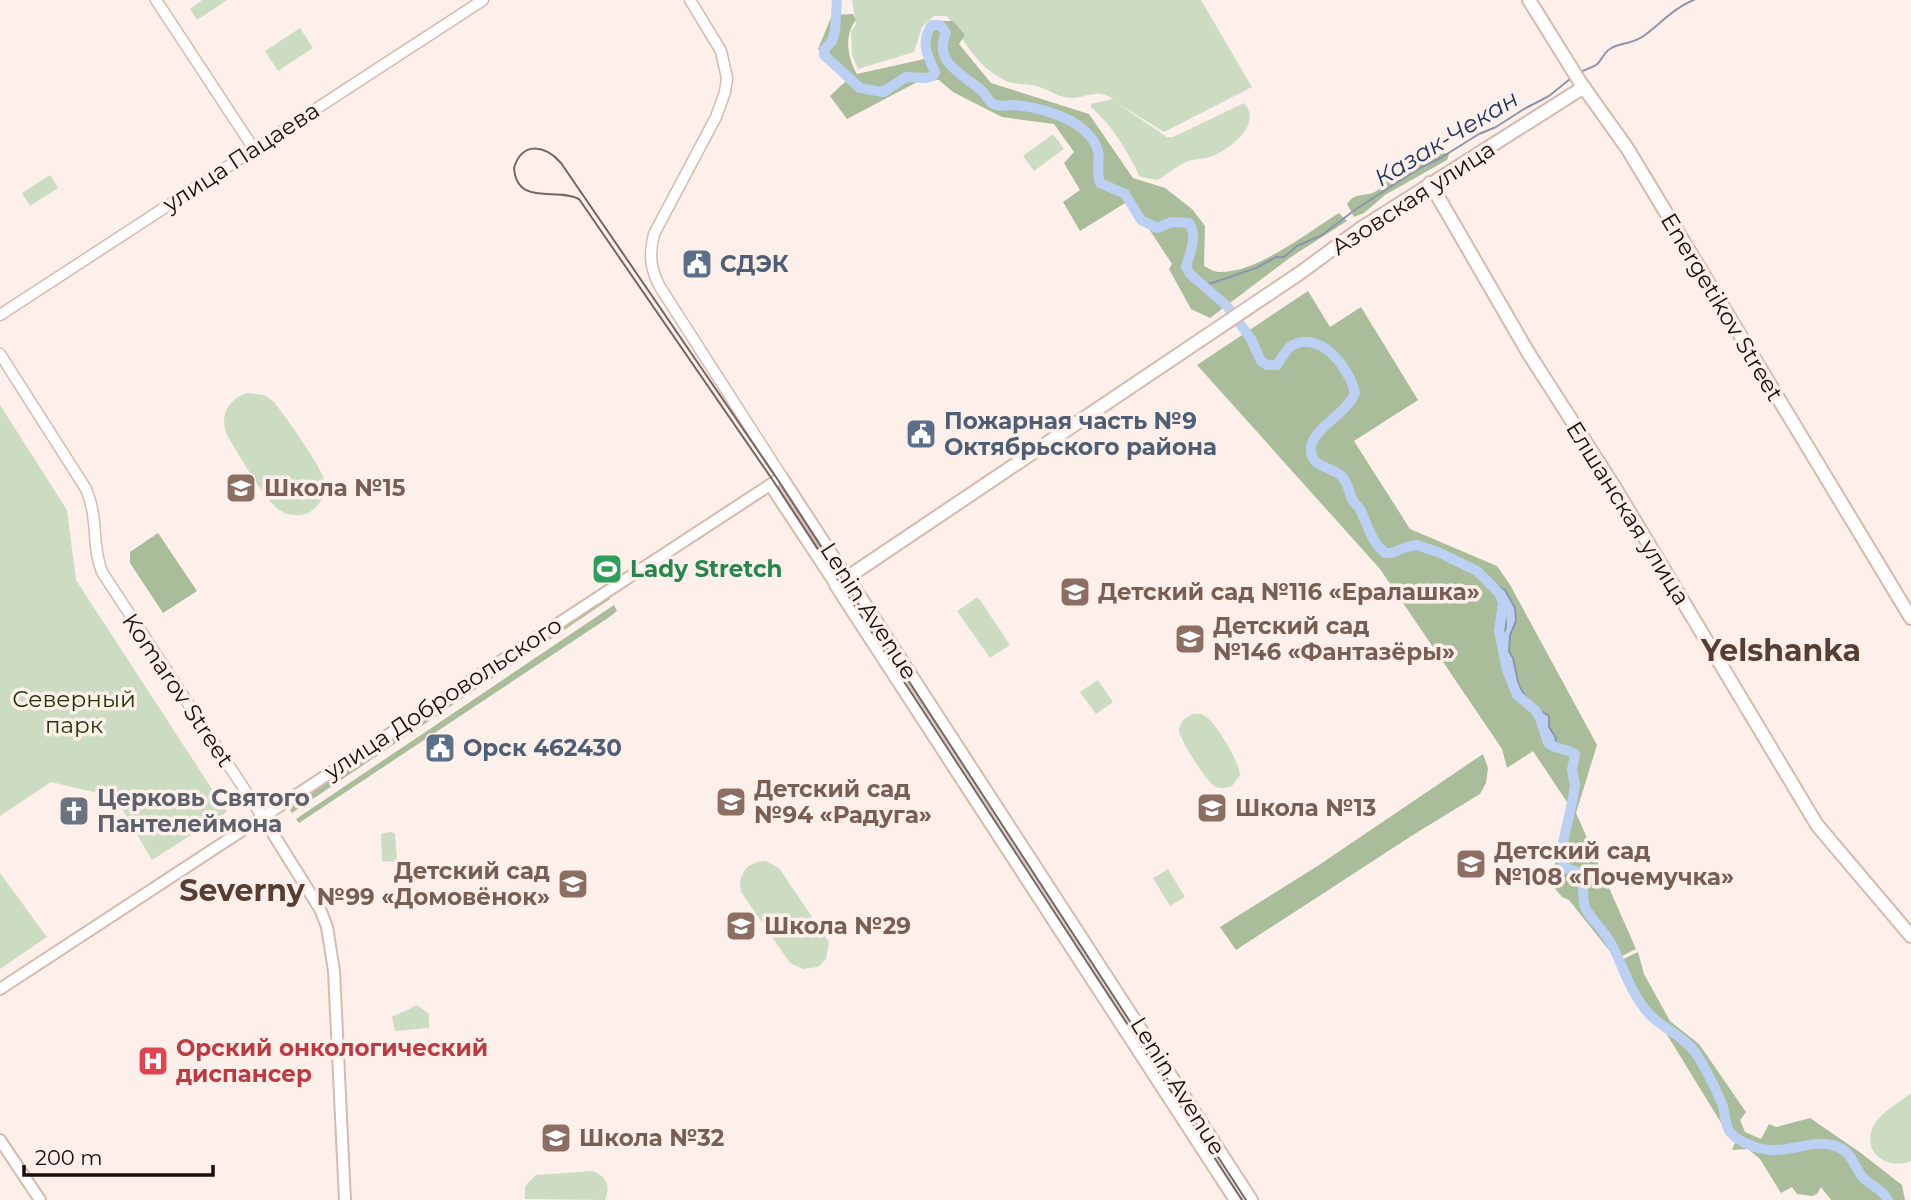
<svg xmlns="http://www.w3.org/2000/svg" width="1911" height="1200" viewBox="0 0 1911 1200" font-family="Montserrat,sans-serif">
	<rect width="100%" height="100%" fill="#fdf0ea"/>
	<path fill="#ccdcc2" d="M202 0H227L197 20 190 9Z
		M852 0H1201L1252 87 1164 132 1114 101 1167 137H1173L1244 103C1263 124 1231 148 1213 156 1204 160 1194 158 1186 162 1176 167 1167 174 1158 180L1140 177C1127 150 1113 127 1091 107V104L1113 99C1095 88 1088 98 1072 98 1058 98 1049 89 1036 86 1026 83 1013 85 1004 80 975 65 965 41 947 16H934L922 27 914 52 858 69 852 55 851 31 856 24Z
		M300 28 313 48 278 71 265 51Z
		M1053 134 1064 149 1034 171 1023 156Z
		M50 175 58 188 30 206 22 193Z
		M247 393 264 395 274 402C285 416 320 465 324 479 327 492 321 505 310 512 300 517 288 516 279 510 265 501 237 452 227 435 219 416 228 399 247 393Z
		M0 405 67 510 76 580 227 812 152 860 115 797 51 782 0 816Z
		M978 597 1010 645 990 658 957 611Z
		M1098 680 1113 702 1096 714 1080 692Z
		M1193 714C1198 714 1200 713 1205 716 1215 721 1240 763 1240 775L1232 786C1227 788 1222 789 1216 787 1207 783 1179 739 1179 730 1180 721 1186 717 1193 714Z
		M392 832 395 834 397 859 394 862 382 861 381 835 383 833Z
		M766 861 779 868 829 942 826 959 818 967 803 969 790 963 741 892C737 874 748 861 766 861Z
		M1168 869 1185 897 1170 906 1153 878Z
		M0 873 47 937 0 969Z
		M417 1005 429 1014V1028L395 1031 392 1017Z
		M1911 1093V1161C1889 1171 1861 1153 1873 1127 1879 1113 1899 1103 1911 1093Z
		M592 1171C606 1175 611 1187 605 1200L525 1199V1186L536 1175Z"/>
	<path fill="#a9bd9b" d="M853 14 856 20C844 35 847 57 857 74L924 59V33L936 21H953L965 35 959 44 991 83 1089 114 1133 178 1165 188 1192 209 1205 226 1204 266C1208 268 1214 272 1219 272 1257 273 1308 232 1339 213L1347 221 1291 257 1210 318 1191 309 1169 269 1172 264 1130 200 1080 231 1063 202 1080 190 1064 163 1074 152 1054 124 1002 117 953 92 939 80H921L847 119 830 96 848 79 818 49 832 15Z
		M1443 153 1449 154 1447 160 1385 195 1364 213 1354 217 1347 204C1354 194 1359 196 1369 194 1375 193 1382 187 1386 184L1383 181 1400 169 1408 170 1412 166Z
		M1308 291 1330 327 1361 307 1418 400 1354 441 1410 529 1497 566 1509 583 1597 745 1576 813 1636 949 1616 959 1569 900 1562 897 1547 879 1558 858 1571 808 1533 751 1507 768 1502 749 1380 569 1197 365Z
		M158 533 197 591 163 613 130 563V552Z
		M607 594 610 599 292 813 289 808 457 698Z
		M614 605 617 611 608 618 299 823 296 819Z
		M1483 754 1488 768 1486 783 1480 794 1416 833 1236 950 1220 927 1319 865Z
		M1638 952 1644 974 1670 1021 1699 1044 1746 1112 1740 1120 1745 1132 1761 1139 1769 1124 1776 1127 1810 1118 1861 1153 1902 1185 1905 1200H1831L1821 1187 1817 1194 1812 1196 1797 1194 1792 1187 1781 1193 1760 1159 1748 1149 1732 1150 1737 1138 1733 1132 1726 1131 1655 1015 1625 981 1618 967 1621 965 1619 961Z"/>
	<path fill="#bcd0f3" stroke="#8b96ad" stroke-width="2" d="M1494 584 1505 590 1515 608 1516 621 1510 635 1509 651 1513 658 1519 686 1532 706 1549 716V727L1556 738 1555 746C1546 743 1542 733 1542 723L1523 703 1502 661 1506 655 1500 638 1506 628 1505 603 1496 596 1491 587Z"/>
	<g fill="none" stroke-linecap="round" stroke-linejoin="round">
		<path stroke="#8b96ad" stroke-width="2" d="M1581 72C1586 69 1591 68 1596 65 1602 61 1603 53 1610 49 1620 42 1632 45 1645 35 1661 23 1675 7 1694 0
			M1203 286 1256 268 1276 257H1284L1297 246 1322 235 1356 209 1420 168 1439 159 1479 134 1496 127 1524 109 1549 96 1570 79"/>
		<path stroke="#bcd0f3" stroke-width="10" d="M837 0 835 31 832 41 824 50V55L860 88 883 92 906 77 926 78 933 76 935 72C927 55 920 41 932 25H940L946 33C933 62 962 74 981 90 987 95 988 103 996 105 1001 107 1007 105 1012 105 1035 106 1071 116 1087 133 1108 155 1093 163 1100 183L1125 194 1141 220 1157 228 1172 222 1189 223C1198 236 1190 253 1186 267L1190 274 1227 306 1251 339 1261 361 1267 365H1277C1281 359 1285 351 1290 347 1319 327 1350 369 1355 393 1346 414 1314 428 1311 447 1309 470 1335 466 1343 478 1348 484 1349 492 1352 499 1354 504 1359 506 1361 511 1368 527 1372 542 1385 553H1392L1406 547 1417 545 1440 553 1477 571 1499 593 1503 603 1499 631 1507 670 1517 695 1535 710 1539 716 1548 743C1556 750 1567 748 1575 754L1572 770 1575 785 1573 798 1562 847V860L1566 868 1583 874C1584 884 1581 903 1587 911 1594 922 1605 932 1612 945 1624 968 1631 995 1650 1015 1664 1029 1683 1036 1695 1052 1704 1065 1716 1089 1722 1104 1727 1116 1723 1128 1735 1137 1778 1167 1806 1134 1838 1147 1851 1152 1854 1165 1861 1175 1869 1186 1881 1187 1888 1200"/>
		<g stroke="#d8b9ac" stroke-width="13">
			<path id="tertiary" d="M156 0 254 149
				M690 0 721 51 727 78 725 92 716 117 654 234C649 255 650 268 660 287L782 477
				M0 315 483 0
				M0 354 86 489C99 519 91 544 102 572L262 816"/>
		</g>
		<g stroke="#d8b9ac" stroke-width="14">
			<path id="secondary" d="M770 485 836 585
				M262 816 320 909 327 927 334 971 345 1200
				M0 989 782 477 847 577
				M0 1140 40 1200"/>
		</g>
		<g stroke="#d8b9ac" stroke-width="16">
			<path id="primary" d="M1529 0 1580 82 1627 148 1911 618
				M1430 183 1529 354 1615 488 1817 825 1911 936
				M847 577 1251 1200
				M1236 1200 836 585 1300 273 1360 229 1584 87"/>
		</g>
		<use href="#tertiary" stroke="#fff" stroke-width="10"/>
		<use href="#secondary" stroke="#fff" stroke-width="10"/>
		<use href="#primary" stroke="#fff" stroke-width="12"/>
		<path stroke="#736763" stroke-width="2" d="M1242 1200 774 482 579 199C557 187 517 207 514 168 522 141 545 145 561 163L778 480 1246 1200"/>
	</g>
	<defs>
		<g id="civic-square" transform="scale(1.575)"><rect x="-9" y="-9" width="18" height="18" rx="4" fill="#5c6f8a" stroke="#fdf0ea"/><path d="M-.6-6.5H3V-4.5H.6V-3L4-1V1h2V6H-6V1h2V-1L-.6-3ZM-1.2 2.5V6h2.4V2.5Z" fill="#fff"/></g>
		<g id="school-square" transform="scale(1.575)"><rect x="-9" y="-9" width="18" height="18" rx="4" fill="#8d6e63" stroke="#fdf0ea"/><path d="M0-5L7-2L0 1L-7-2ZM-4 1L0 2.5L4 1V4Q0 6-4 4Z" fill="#fff"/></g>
		<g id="stadium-square" transform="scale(1.575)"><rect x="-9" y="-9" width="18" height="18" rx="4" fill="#2e9e5b" stroke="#fdf0ea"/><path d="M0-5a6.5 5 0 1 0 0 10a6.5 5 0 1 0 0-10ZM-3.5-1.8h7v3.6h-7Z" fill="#fff"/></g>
		<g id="church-square" transform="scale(1.575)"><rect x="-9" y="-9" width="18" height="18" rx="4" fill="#6b7280" stroke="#fdf0ea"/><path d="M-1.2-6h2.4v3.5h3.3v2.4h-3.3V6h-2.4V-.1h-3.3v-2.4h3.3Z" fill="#fff"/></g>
		<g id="hospital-square" transform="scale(1.575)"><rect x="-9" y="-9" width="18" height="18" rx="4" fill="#e0444e" stroke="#fdf0ea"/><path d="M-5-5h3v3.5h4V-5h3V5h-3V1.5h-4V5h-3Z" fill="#fff"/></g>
	</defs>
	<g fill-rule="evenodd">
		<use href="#civic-square" x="697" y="264"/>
		<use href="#civic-square" x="921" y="434"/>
		<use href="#school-square" x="241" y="488"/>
		<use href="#stadium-square" x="607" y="569"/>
		<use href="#school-square" x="1075" y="592"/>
		<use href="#school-square" x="1190" y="639"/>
		<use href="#civic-square" x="440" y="748"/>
		<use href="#school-square" x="731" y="802"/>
		<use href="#school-square" x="1212" y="808"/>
		<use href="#church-square" x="74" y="811"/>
		<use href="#school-square" x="1471" y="864"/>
		<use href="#school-square" x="573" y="884"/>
		<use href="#school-square" x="741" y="926"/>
		<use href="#hospital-square" x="153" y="1061"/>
		<use href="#school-square" x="556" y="1138"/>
	</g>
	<g text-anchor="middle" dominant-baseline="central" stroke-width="7" stroke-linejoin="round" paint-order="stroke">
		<g font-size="23" fill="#180d09" stroke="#fdf0ea">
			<text transform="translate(241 157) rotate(-33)">улица Пацаева</text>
			<text transform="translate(1413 198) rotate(-33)">Азовская улица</text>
			<text transform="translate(1722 307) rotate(59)">Energetikov Street</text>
			<text transform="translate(1628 513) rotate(58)">Елшанская улица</text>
			<text transform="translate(869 611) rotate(57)">Lenin Avenue</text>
			<text transform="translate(178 690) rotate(56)">Komarov Street</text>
			<text transform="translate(443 698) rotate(-33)">улица Добровольского</text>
			<text transform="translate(1178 1086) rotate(58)">Lenin Avenue</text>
		</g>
		<g font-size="23" font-weight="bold" fill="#4e5e75" stroke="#fdf0ea" text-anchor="start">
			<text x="720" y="264">СДЭК</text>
			<text x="944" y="421">Пожарная часть №9<tspan x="944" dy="26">Октябрьского района</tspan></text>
			<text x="463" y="748">Орск 462430</text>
		</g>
		<g font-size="23" font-weight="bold" fill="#785e54" stroke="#fdf0ea" text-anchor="start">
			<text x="264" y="488">Школа №15</text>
			<text x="1098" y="592">Детский сад №116 «Ералашка»</text>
			<text x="1213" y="626">Детский сад<tspan x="1213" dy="26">№146 «Фантазёры»</tspan></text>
			<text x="754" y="789">Детский сад<tspan x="754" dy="26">№94 «Радуга»</tspan></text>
			<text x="1235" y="808">Школа №13</text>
			<text x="1494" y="851">Детский сад<tspan x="1494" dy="26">№108 «Почемучка»</tspan></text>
			<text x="550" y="871" text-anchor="end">Детский сад<tspan x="550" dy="26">№99 «Домовёнок»</tspan></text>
			<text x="764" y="926">Школа №29</text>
			<text x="579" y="1138">Школа №32</text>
		</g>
		<g font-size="23" font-weight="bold" fill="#27864d" stroke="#fdf0ea" text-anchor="start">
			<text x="630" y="569">Lady Stretch</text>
		</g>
		<g font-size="23" fill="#1d3602" stroke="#fdf0ea">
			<text x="74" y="699">Северный<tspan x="74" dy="26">парк</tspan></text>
		</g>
		<g font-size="23" font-weight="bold" fill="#5b616d" stroke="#fdf0ea" text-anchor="start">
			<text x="97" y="798">Церковь Святого<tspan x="97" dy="26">Пантелеймона</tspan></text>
		</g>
		<g font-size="23" font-weight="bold" fill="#be3a42" stroke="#fdf0ea" text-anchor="start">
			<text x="176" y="1048">Орский онкологический<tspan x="176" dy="26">диспансер</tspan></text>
		</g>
		<g font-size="24" font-style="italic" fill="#1d3762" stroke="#fdf0ea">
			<text transform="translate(1446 138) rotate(-31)">Казак-Чекан</text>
		</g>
		<g font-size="30" font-weight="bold" fill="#573d32" stroke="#fdf0ea">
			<text x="1781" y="650">Yelshanka</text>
			<text x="242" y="890">Severny</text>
		</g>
	</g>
	<path d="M24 1165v10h189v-10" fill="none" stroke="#180d09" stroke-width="3.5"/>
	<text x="35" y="1165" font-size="21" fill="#180d09" stroke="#fdf0ea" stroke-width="5" paint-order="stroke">200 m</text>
</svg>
